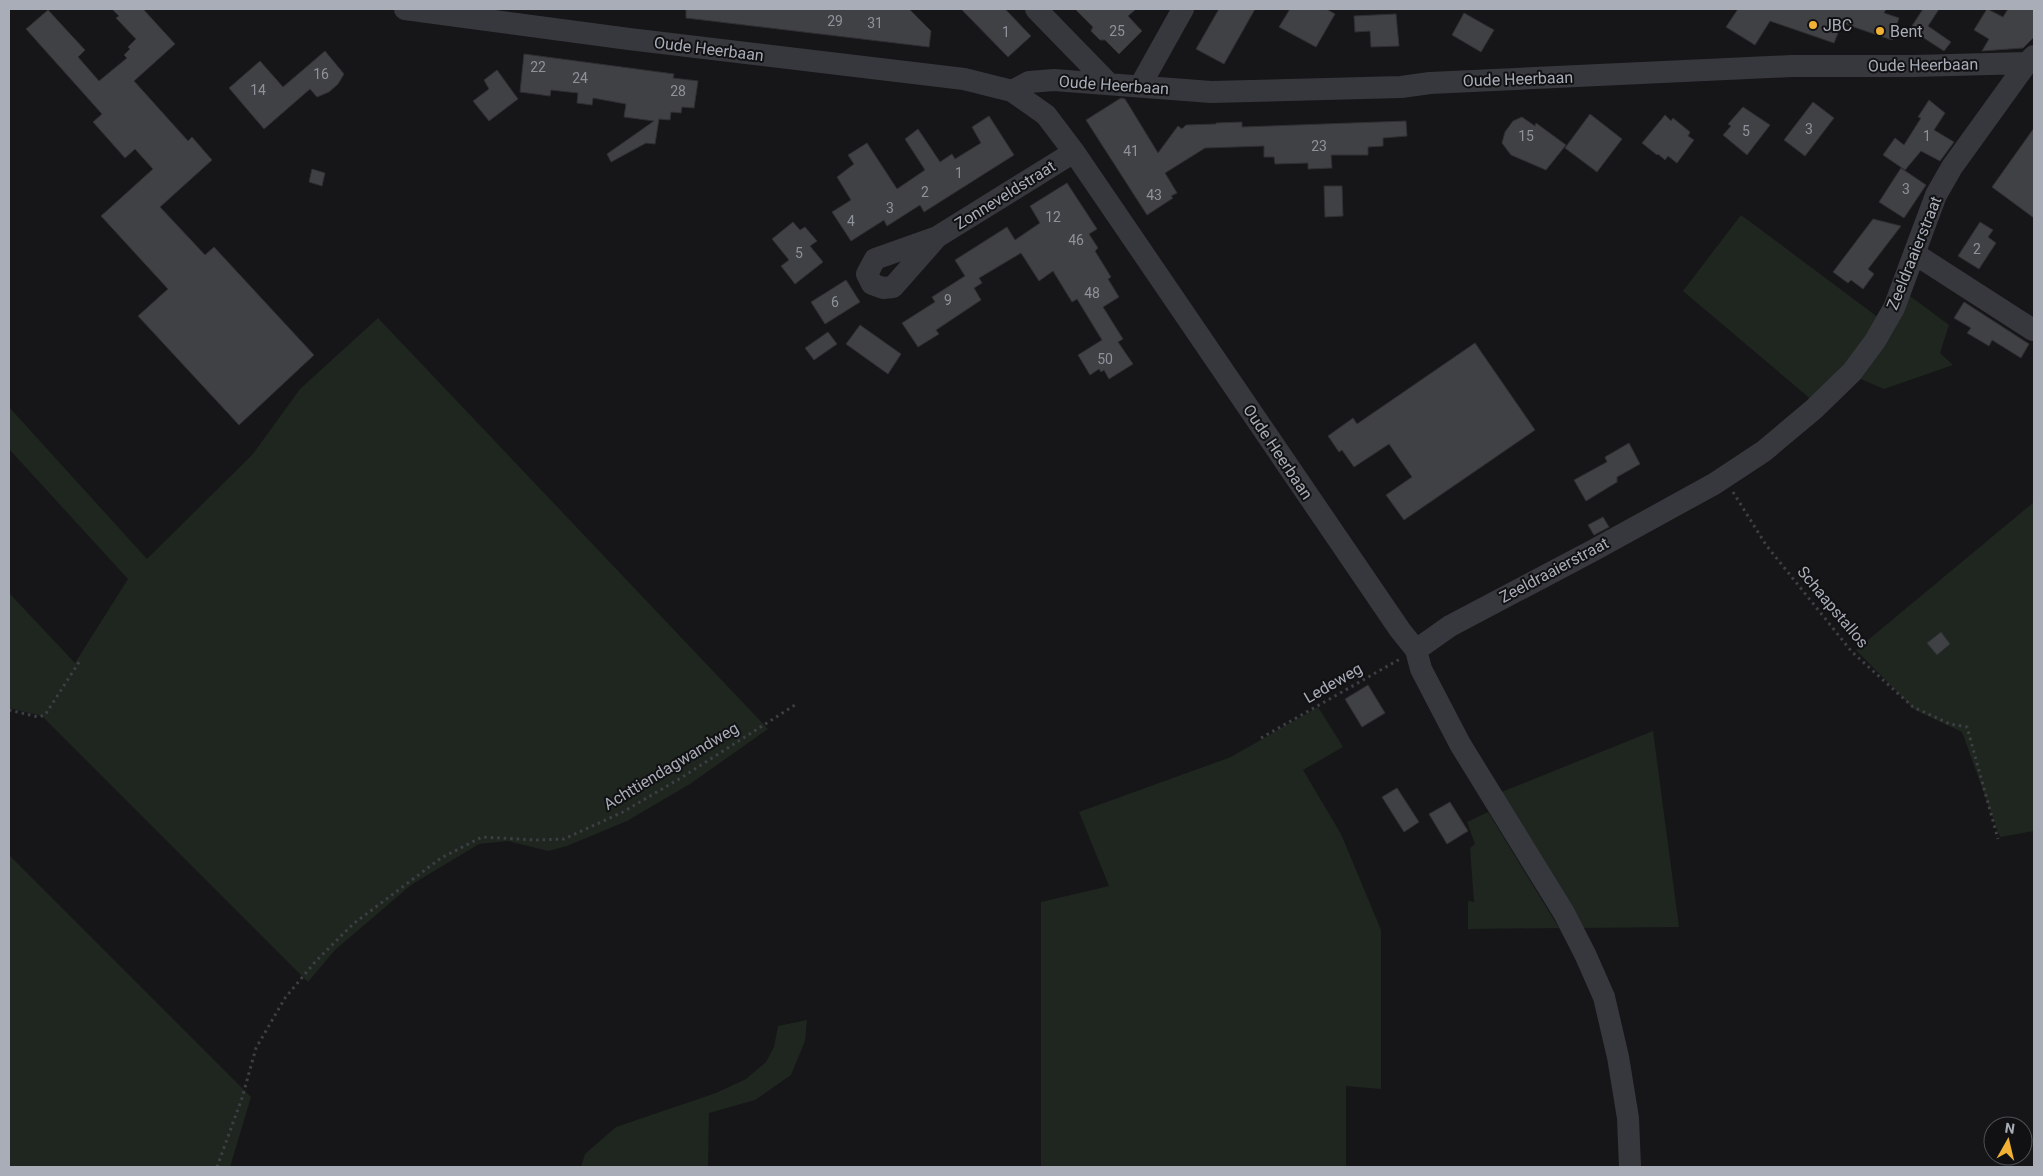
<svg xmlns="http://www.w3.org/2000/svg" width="2043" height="1176" viewBox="0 0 2043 1176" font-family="Roboto,sans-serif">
	<rect width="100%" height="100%" fill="#161618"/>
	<path fill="#1e261f" d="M1741 215 1879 318 1840 373 1813 401 1683 291Z
		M1906 293 1949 325 1940 353 1953 365 1884 389 1856 377Z
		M378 318 768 729 690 784 627 821 567 846 548 851 508 841 479 844 411 885 335 950 308 982 42 716 9 708V593L75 663 128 579 9 449V407L147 559 253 454 300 389Z
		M2034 502V831L2000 837 1962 732 1915 710 1856 650Z
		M1318 707 1343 747 1303 770 1341 834 1381 930V1089L1346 1086V1167H1041V902L1109 886 1079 812 1231 757Z
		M1653 731 1679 927 1581 928 1499 793Z
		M1488 812 1559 928 1468 929V901L1474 902 1470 848 1475 844 1467 822Z
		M9 855 251 1097 230 1167H9Z
		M807 1020 805 1041 791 1075 755 1100 709 1113 708 1167H581L585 1154 616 1127 716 1093 746 1079 766 1062 774 1047 778 1026Z"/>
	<path fill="#404145" stroke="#303034" d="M112 9H143L175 44 134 81 188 141 192 137 212 160 160 207 205 255 214 247 314 355 239 425 138 316 168 289 101 216 153 169 135 149 125 158 93 122 102 114 26 29 48 10 85 50 78 57 99 81 127 58 124 55 130 49 128 47 136 39 116 18 119 16Z
		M686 9H909L931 31 929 47 686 18Z
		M961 9H1005L1031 36 1008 57Z
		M1075 9H1136L1128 16 1142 31 1119 54 1105 40H1100L1091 31 1093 27Z
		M1219 9H1255L1224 64 1196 49Z
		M1290 9H1326L1335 14 1316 47 1279 27Z
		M1738 9H1886L1884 13 1899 18 1892 40 1842 23 1834 43 1770 21 1755 45 1726 27Z
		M1923 9H1939L1928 26 1951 42 1944 51 1910 29Z
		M1987 9 2003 17 2008 9H2034V37L2023 48 1982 51 1989 39 1974 30Z
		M1464 13 1494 30 1481 52 1452 35Z
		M1396 14 1399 46 1371 47 1370 31 1355 32 1354 16Z
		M325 51 344 74 338 84 329 92 317 97 310 89 264 129 229 88 260 61 283 87Z
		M524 54 674 74 673 78 698 81 694 108 682 107 681 113 671 112 670 120 659 119 655 144 646 143 611 162 607 154 654 121 624 117 626 104 593 98 592 105 577 103 578 93 551 90 550 96 520 92Z
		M497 70 518 99 489 121 473 101 489 89 484 80Z
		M1121 98 1125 99 1158 153 1178 126 1182 129 1186 125 1216 124V123L1242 122V127L1406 121 1407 136 1383 138V146L1368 147V155H1331L1332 168 1308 169V163L1275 164 1274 157H1264V146L1205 148 1165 173 1177 193 1171 196 1173 198 1147 215 1086 120Z
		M1929 100 1945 113 1934 130 1954 142 1940 161 1921 151 1905 170 1883 155 1895 138 1904 145 1921 118 1918 117Z
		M1813 102 1834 118 1805 156 1784 140Z
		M1743 107 1770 125 1747 155 1723 135 1731 126 1728 124Z
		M1590 114 1622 139 1597 172 1565 148Z
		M1665 115 1671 121 1673 118 1690 132 1688 136 1694 140 1677 163 1668 156 1665 160 1658 154 1657 155 1642 143Z
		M989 116 1014 155 924 212 920 205 887 226 884 220 851 241 832 212 851 200 837 177 854 164 848 155 867 143 897 189 925 170 905 139 918 129 940 162 952 154 955 159 981 143 972 127Z
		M1522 117 1535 126 1536 123 1566 145 1546 170 1511 155 1502 143 1505 132 1513 121Z
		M2034 128V218L1992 187Z
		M1901 168 1926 185 1904 218 1879 202Z
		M312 169 325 173 322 186 309 182Z
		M1067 183 1097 229 1089 234 1098 248 1095 251 1111 277 1108 279 1119 297 1103 307 1123 339 1118 342 1133 364 1109 379 1104 370 1101 372 1099 369 1090 375 1078 355 1102 340 1077 299 1072 302 1053 271 1039 281 1021 253 979 278 982 283 974 288 981 300 936 330 939 334 918 347 902 323 935 302 932 297 965 276 955 260 1007 227 1015 240 1040 223 1030 206Z
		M1324 186H1342L1343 216 1325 217Z
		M1873 219 1901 226 1868 269 1874 274 1863 289 1851 280 1848 283 1833 272Z
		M793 222 800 230 805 227 817 241 810 246 823 262 795 284 781 266 789 260 772 239Z
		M1980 222 1993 230 1988 237 1996 243 1979 269 1958 256Z
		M846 280 860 302 825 324 811 302Z
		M1964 302 2029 344 2021 358 1992 340 1989 346 1967 333 1971 328 1954 318Z
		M860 325 901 354 888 374 846 344Z
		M828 332 837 344 814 360 805 348Z
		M1475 343 1535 430 1404 520 1386 495 1412 477 1389 444 1354 467 1342 450 1339 452 1328 436 1353 418 1357 424Z
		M1629 443 1640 464 1617 477V482L1586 501 1574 480 1607 462 1605 457Z
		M1603 517 1609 527 1594 535 1588 525Z
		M1941 632 1950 644 1937 655 1927 643Z
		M1368 685 1385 713 1362 727 1345 699Z
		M1397 788 1419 822 1404 832 1382 797Z
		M1450 802 1468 831 1447 844 1429 814Z"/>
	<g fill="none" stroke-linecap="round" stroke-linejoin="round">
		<path stroke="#3d3f44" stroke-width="3" stroke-dasharray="2.5 4" stroke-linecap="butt" d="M1733 492 1766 545 1852 652 1913 707 1950 724 1967 727 1998 839
			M9 710 38 717 45 715 81 659
			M1261 738 1400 659
			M217 1167 242 1098 256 1048 285 998 315 962 353 924 441 858 482 837 535 840 564 839 623 812 684 776 798 703"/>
		<path stroke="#37383d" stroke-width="22" d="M405 9 629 39 964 79 1012 91 1046 115 1074 152 1400 630 1416 650 1421 669 1460 744 1564 913 1585 954 1604 997 1618 1057 1628 1118 1630 1167
			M1036 9 1109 84
			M1140 86 1183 9
			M1012 91 1029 82 1054 80 1211 92 1401 87 1430 83 1792 66H1914L2027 63
			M937 237 875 259 867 274 872 284 883 288 893 287 937 237 1074 152
			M1915 254 2033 330
			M1416 650 1450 626 1594 550 1714 484 1764 451 1814 409 1852 372 1875 341 1894 308 1936 195 1952 167 2027 63 2034 56"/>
	</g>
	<g fill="#f2b134" stroke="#111113" stroke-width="2">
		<circle cx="1813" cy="25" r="5"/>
		<circle cx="1880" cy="31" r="5"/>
	</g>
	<g text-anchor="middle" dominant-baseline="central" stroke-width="4" stroke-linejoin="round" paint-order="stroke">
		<g font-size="14" fill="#8e929b">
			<text x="835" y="21">29</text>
			<text x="875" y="23">31</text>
			<text x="1117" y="31">25</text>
			<text x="1006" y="32">1</text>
			<text x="538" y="67">22</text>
			<text x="321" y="74">16</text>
			<text x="580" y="78">24</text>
			<text x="258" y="90">14</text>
			<text x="678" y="91">28</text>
			<text x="1809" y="129">3</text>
			<text x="1746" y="131">5</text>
			<text x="1526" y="136">15</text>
			<text x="1927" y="136">1</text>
			<text x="1319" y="146">23</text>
			<text x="1131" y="151">41</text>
			<text x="959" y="173">1</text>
			<text x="1906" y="189">3</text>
			<text x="925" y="192">2</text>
			<text x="1154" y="195">43</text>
			<text x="890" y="208">3</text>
			<text x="1053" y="217">12</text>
			<text x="851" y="221">4</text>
			<text x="1076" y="240">46</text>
			<text x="1977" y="249">2</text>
			<text x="799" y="253">5</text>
			<text x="1092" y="293">48</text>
			<text x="948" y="300">9</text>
			<text x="835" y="302">6</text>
			<text x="1105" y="359">50</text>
		</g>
		<g font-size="16" fill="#a8adb8" stroke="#111113" text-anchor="start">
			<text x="1823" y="25">JBC</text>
			<text x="1890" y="31">Bent</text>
		</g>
		<g font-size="16" fill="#a8adb8" stroke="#111113">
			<text transform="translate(709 49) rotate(7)">Oude Heerbaan</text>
			<text transform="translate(1923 65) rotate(-1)">Oude Heerbaan</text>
			<text transform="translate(1518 79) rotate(-2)">Oude Heerbaan</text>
			<text transform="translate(1114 85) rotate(4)">Oude Heerbaan</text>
			<text transform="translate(1005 195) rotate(-32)">Zonneveldstraat</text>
			<text transform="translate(1914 253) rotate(-68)">Zeeldraaierstraat</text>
			<text transform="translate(1278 452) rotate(56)">Oude Heerbaan</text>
			<text transform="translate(1554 570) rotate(-28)">Zeeldraaierstraat</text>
			<text transform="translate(1833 607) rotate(50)">Schaapstallos</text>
			<text transform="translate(1333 683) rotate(-30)">Ledeweg</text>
			<text transform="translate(671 766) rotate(-31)">Achttiendagwandweg</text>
		</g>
	</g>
	<rect width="2043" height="1176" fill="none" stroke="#a8adb8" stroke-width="20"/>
	<g transform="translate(2008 1141) rotate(8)"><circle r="24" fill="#111113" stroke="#4d4f55"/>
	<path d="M0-4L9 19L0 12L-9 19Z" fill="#f2b134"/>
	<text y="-8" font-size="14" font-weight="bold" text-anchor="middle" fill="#a8adb8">N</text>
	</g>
</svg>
